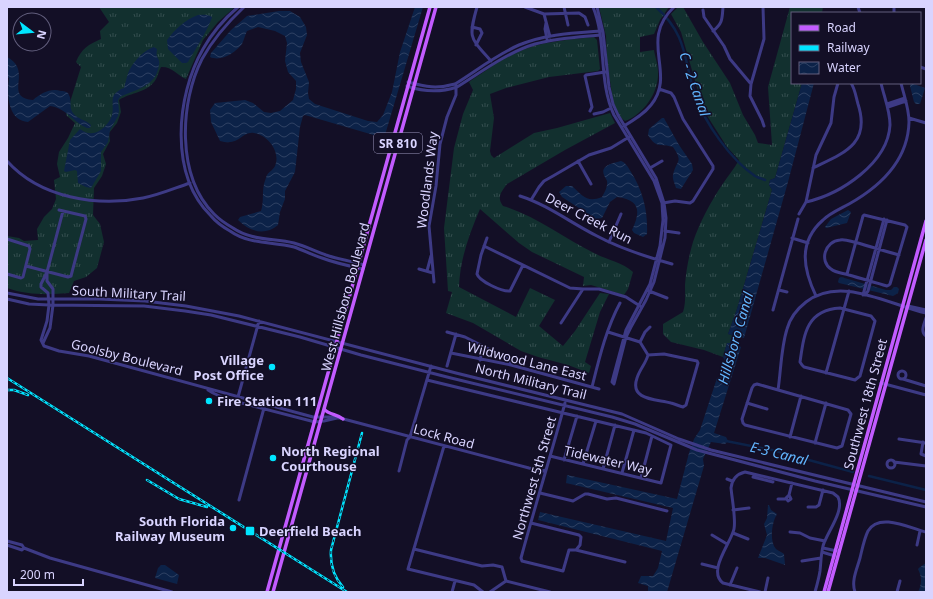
<svg xmlns="http://www.w3.org/2000/svg" width="933" height="599" viewBox="0 0 933 599" font-family="'Noto Sans',sans-serif">
	<defs>
		<pattern id="grass-tufts" width="24" height="20" patternUnits="userSpaceOnUse"><rect width="24" height="20" fill="#12302f"/><path d="M3 7l-1-3M5 7V3M7 7l1-3M15 17l-1-3M17 17v-4M19 17l1-3" fill="none" stroke="#344d4e"/></pattern>
		<pattern id="water-waves" width="16" height="10" patternUnits="userSpaceOnUse"><rect width="16" height="10" fill="#0c2248"/><path d="M0 5q4-4 8 0t8 0" fill="none" stroke="#2f4163"/></pattern>
	</defs>
	<rect width="100%" height="100%" fill="#130f26"/>
	<path fill="url(#grass-tufts)" d="M99 7H235L218 22 203 40 186 79C177 75 171 66 161 67 159 70 158 76 156 79 148 93 131 92 119 100L121 112 117 123 109 133 110 141 103 154 106 164 102 176 94 188 93 215 100 224 104 242 97 268 86 277 74 281 69 293C48 295 27 295 7 288V236L19 238 24 241 38 240 37 229 44 217 52 209 56 199 54 180 60 177 57 164 59 152 68 138 75 123 66 115 81 67 76 62C81 49 89 44 101 39L100 31 109 22Z
		M599 7H669L660 20 654 34 640 37V52L654 50C655 57 658 64 658 72 659 92 644 114 625 121L620 117 616 109 613 101 607 60 606 36Z
		M678 7H683L703 42 730 83 743 115 755 135 758 143 772 145 768 87 790 7H823L822 13H792V83H802L775 178 770 180 769 185 772 190 737 309 728 334 732 335 730 344 727 343 723 357 704 350 671 342 663 334V324L683 312C686 303 685 294 685 285 686 271 689 255 693 242 699 224 711 201 722 185 728 176 734 169 739 160L727 147 706 114 700 98 681 32 671 14Z
		M594 37 597 40 600 69 598 71 549 77 506 88 490 94 494 118 490 151 491 155 494 158 534 133 557 128 610 113 615 123 565 150 507 184C502 191 496 197 503 206 536 216 563 238 594 253 607 260 622 262 633 272L628 289 624 295 591 285 583 286 584 277 532 252 519 243 480 209C469 235 460 259 459 287L516 317 530 288 555 300 539 326 563 346 575 331 600 293 609 294 600 312 585 362 591 366 589 373 568 365 538 357 521 351 473 323 446 313 452 292 448 291 444 228 454 148 463 114 473 90 469 82C484 72 500 60 516 53 540 41 568 40 594 37Z"/>
	<path fill="url(#water-waves)" d="M415 7H423L385 135 377 136 305 115 303 116 300 127 295 172 285 191V199L280 212 278 225C265 236 250 232 238 220L240 217 261 211C264 202 262 193 264 184 265 181 266 177 267 175 270 171 274 169 275 166 281 152 268 135 254 133 241 131 240 147 220 141L211 122 210 110 215 103 245 100 253 103 264 112 271 113 280 111 293 100 296 89V81L288 72 285 61 287 43 285 36 275 31 258 27 247 31C245 35 244 40 242 44 235 53 221 62 210 57L211 53 231 30 247 16 279 11H290L300 17 306 27 307 35 300 53 301 62 309 82 308 93 309 99 315 104 368 121 377 122 383 115 392 92 400 52Z
		M198 15C203 15 207 14 212 17 211 24 193 54 188 62L186 63H182L168 49 167 40C176 28 185 20 198 15Z
		M154 47 157 49C157 51 156 54 157 56 158 59 160 61 159 65 156 87 136 89 120 97L118 100 119 111 118 116 110 130 108 142 101 152V171L91 188 86 187 78 183 77 171 75 170 66 172 64 171 70 140 80 129C83 131 86 133 89 133 99 135 110 123 112 115 114 108 111 101 114 95 116 92 121 89 124 88 126 82 127 74 130 69 135 60 144 50 154 47Z
		M7 57C34 71 2 97 33 100 42 93 50 88 61 91 65 91 68 92 69 95 72 100 69 108 73 113 77 119 86 120 91 125L90 128H87C73 122 66 108 50 106L28 122C7 120 7 94 9 78L7 77Z
		M802 83H814L788 182 744 338 739 337 736 345 741 347 714 433 726 437 728 441 725 444 711 442 703 459 704 466 667 592H648V586L638 583 641 576H653L658 568 662 551 538 520 540 512 666 541 673 508 566 483 567 475 677 499 689 453 694 439 700 430 717 378 720 377 725 361 723 357 727 343H730L732 335 728 334 737 309 772 190 769 185 770 180 775 178Z
		M911 83 925 88 920 104H916L914 102 910 86Z
		M662 118H664L665 120 679 145 692 164 693 170 681 189 676 188C675 184 672 179 673 175 676 160 684 163 673 147 661 143 656 149 648 135L649 129Z
		M621 161C626 163 628 167 631 172 643 191 648 211 647 234L643 237 634 233 632 230C641 211 640 200 617 197L610 202 602 218 596 219 562 197 559 192 566 186H572C583 196 587 203 602 197 605 192 608 186 607 181 607 180 604 176 604 175 600 165 614 163 621 161Z
		M848 210 851 212 847 223 826 228 825 227 831 219Z
		M841 277 886 290H891L894 287H897L899 289 898 293 893 296 839 283 838 282 839 278Z
		M768 505H769L771 510 777 514C772 522 769 541 776 549 778 551 782 552 784 554L785 565 765 558H758L767 535 764 524 767 518Z
		M926 563V592H918C922 584 922 577 918 569L920 567Z
		M161 565H165L179 575 177 584 155 578 158 568Z"/>
	<g fill="none" stroke-linecap="round" stroke-linejoin="round">
		<path stroke="#0c2248" stroke-width="2.5" d="M656 7C688 36 683 58 695 95 705 123 730 159 755 176
			M757 177 765 180
			M726 441 772 450 853 472
			M869 476 926 490"/>
		<path stroke="#3d3a85" stroke-width="3" d="M238 7C224 19 212 33 203 49 176 96 169 175 211 216 216 222 223 227 230 231 250 245 271 241 294 247 303 250 312 255 322 258 335 263 349 266 363 269
			M244 7C227 23 213 39 202 59 180 102 176 176 214 214 219 219 226 224 233 228 252 241 273 238 294 243 305 246 315 251 326 255 338 259 351 261 364 265
			M477 7C468 39 470 37 491 61
			M525 7 544 14
			M564 7 568 25
			M593 7C607 41 598 81 614 115L654 181 662 203 663 220 660 246 650 284 626 330 612 382 614 384 626 337 631 327 646 300 654 282 665 238 666 218 664 203 656 178 618 115 613 104 609 87 603 32 597 7
			M763 7 764 39 751 84 750 96 762 120 764 126
			M858 7 860 13
			M703 10 704 17 724 46 730 59 751 84
			M894 13V7
			M546 23 545 29 547 39
			M472 27 480 29 482 33 476 45
			M713 31C723 23 722 19 723 7
			M550 37 544 14 579 13 585 17 588 25
			M920 67 926 69
			M408 82C426 87 437 89 455 84 476 71 496 55 519 45 545 34 573 33 601 31
			M407 86C424 92 439 93 457 87 481 72 508 52 535 44 556 38 578 37 600 35
			M659 89 671 93 674 97 683 119 713 166V169L693 201 690 203 675 201 663 203
			M887 104 905 98
			M888 107 906 101
			M590 111 592 107 585 76 586 75 605 72
			M594 114 603 112 611 108
			M909 118 926 123
			M624 126C634 120 644 114 651 105 677 73 638 41 674 7
			M7 161C40 198 97 207 143 198 159 195 175 188 190 183
			M578 161 591 184
			M650 168 662 161
			M813 168C844 153 871 144 858 104 856 97 855 89 851 83
			M520 196C548 205 571 223 597 236 621 249 647 257 672 264
			M531 200 539 187 544 181 553 176 589 155 611 148 629 137
			M806 202C841 194 888 163 890 125 890 110 884 97 881 83
			M63 211 47 272 41 284V287L48 293 49 305 47 321 41 340 44 346 59 351 89 356 313 417H336L529 468 542 471 546 470
			M799 214 806 202 816 155 831 123 834 97 838 83
			M665 231 679 233
			M487 238 481 255 477 274C479 281 502 292 510 291L523 265
			M792 238 808 243
			M7 239 29 246 30 249 23 277 21 278 7 274
			M609 242 621 214
			M484 246 570 288 583 289H599L626 297 640 306
			M26 266 68 277 71 276 86 219 85 216 59 210
			M419 269 433 273
			M427 271 431 256
			M847 274 863 216 864 215 905 225 907 227 890 284 889 285 887 286C874 282 862 279 849 275 843 273 836 273 831 269 819 261 825 241 840 240 846 239 852 242 858 243 871 247 885 251 899 255
			M434 282 429 226 436 186 440 144 447 117 456 95V85
			M779 290 787 292
			M649 291 667 298
			M7 293 38 299H99L145 301 186 306 239 316 456 373 622 414 679 439 711 450 926 502
			M863 295 884 219
			M865 295 868 291 887 220
			M816 296C803 269 798 242 823 220 830 213 840 209 849 204 881 186 908 161 909 122 909 108 904 96 901 83
			M7 299 29 304 49 305 144 306 185 311 211 315 300 337 361 355 451 378 612 417 635 424 697 450 815 481 926 507
			M908 306 926 310
			M840 308 871 316 875 321 860 376 855 380 804 367 802 365 800 362C804 335 806 310 840 308Z
			M773 310 798 219
			M926 318C924 324 920 332 926 336
			M561 323 583 289
			M447 332 465 337 510 360 511 365
			M608 332 640 342 648 355
			M640 342 645 332 650 327
			M43 343 50 328 53 305V289L47 281V273
			M451 353 511 365 599 389
			M664 354 697 361 698 363 686 405 683 407C679 406 675 404 671 403 658 399 629 401 637 378 640 369 646 363 648 355Z
			M480 360 483 347
			M447 366 456 334
			M898 375a4 4 0 1 1 8 0a4 4 0 1 1-8 0Z
			M826 373 849 291
			M903 379 926 386
			M427 380 646 433 671 445 661 483 550 456
			M881 383 926 395
			M757 384 848 410 851 414 842 446 837 448 745 425 743 423 742 419 752 388 754 385Z
			M592 387C599 359 606 329 620 303
			M208 390 213 393 226 399 315 422 324 421 337 418
			M778 390C781 370 781 348 787 329 790 318 797 309 806 302 841 275 889 305 926 313
			M238 397 259 321
			M747 403 767 409
			M790 437 801 396
			M899 439 926 443
			M923 442 921 454 926 456
			M815 443 826 403
			M444 446 408 569 474 585 483 592
			M564 460 577 416
			M887 464a4 4 0 1 1 8 0a4 4 0 1 1-8 0Z
			M894 462 926 466
			M583 464 596 421
			M603 469 615 425
			M399 471 407 440 410 437 431 366
			M622 473 634 430
			M753 477 773 482
			M641 478 652 436
			M727 479 732 481
			M540 493 573 501 585 494H588L607 499 616 498 667 511
			M789 495 791 499 788 501 786 498Z
			M789 495 792 483
			M778 499H786
			M239 500 264 408
			M808 507H816L819 505 823 490
			M733 510 749 508
			M531 523 579 535 581 537 580 545 576 550H569L563 571 522 561 521 558C535 506 551 455 565 403
			M790 532 800 533 810 538 825 541
			M733 533 748 539
			M712 535 727 544
			M7 541 22 545 24 548 50 558 172 592
			M7 545 22 550 24 548
			M917 545 920 531
			M823 548 837 551
			M414 549 482 566 493 565 502 567 506 581
			M576 550 625 562
			M822 552 835 556
			M802 561 821 558
			M702 564 718 568
			M730 585 737 568
			M452 592 455 581
			M490 592 506 581 550 592
			M760 592 723 583C707 571 731 543 734 529 736 519 732 499 731 488 732 479 737 474 745 472L833 493 838 497C845 511 827 532 823 546 821 554 821 562 820 571 819 578 817 585 815 592
			M765 592 768 578
			M855 592C851 581 857 569 860 558 862 550 864 539 868 531 879 512 910 528 926 532
			M897 592 900 581"/>
		<path stroke="#c25bff" stroke-width="3.5" d="M324 409C329 415 337 414 343 419
			M267 592 430 7
			M273 592 436 7
			M824 592 926 221
			M828 592 926 240"/>
		<g stroke="#00e5ff" stroke-width="2.5">
			<path id="rail" d="M7 378 347 592
				M7 390H14L28 395
				M147 480 179 499 207 507
				M343 587C333 576 330 564 331 550L362 433"/>
		</g>
		<use href="#rail" stroke="#130f26" stroke-width="1" stroke-dasharray="3" stroke-linecap="butt"/>
	</g>
	<g fill="#00e5ff" stroke="#130f26" stroke-width="1.5">
		<circle cx="272" cy="367" r="4"/>
		<circle cx="209" cy="401" r="4"/>
		<circle cx="273" cy="458" r="4"/>
		<circle cx="233" cy="528" r="4"/>
		<rect x="245" y="526" width="10" height="10" rx="2"/>
	</g>
	<g text-anchor="middle" dominant-baseline="central" stroke-width="3" stroke-linejoin="round" paint-order="stroke">
		<rect fill="#130f26" stroke="#9e99be" stroke-width="1" x="374" y="133" width="48" height="20" rx="3"/>
		<g font-size="12" font-weight="bold" fill="#d9d4ff">
			<text x="398" y="143">SR 810</text>
		</g>
		<g font-size="13" fill="#d9d4ff" stroke="#130f26">
			<text transform="translate(427 180) rotate(-83)">Woodlands Way</text>
			<text transform="translate(589 218) rotate(27)">Deer Creek Run</text>
			<text transform="translate(129 293) rotate(3)">South Military Trail</text>
			<text transform="translate(345 297) rotate(-75)">West Hillsboro Boulevard</text>
			<text transform="translate(127 357) rotate(14)">Goolsby Boulevard</text>
			<text transform="translate(527 361) rotate(14)">Wildwood Lane East</text>
			<text transform="translate(531 381) rotate(14)">North Military Trail</text>
			<text transform="translate(865 404) rotate(-75)">Southwest 18th Street</text>
			<text transform="translate(444 436) rotate(15)">Lock Road</text>
			<text transform="translate(608 460) rotate(13)">Tidewater Way</text>
			<text transform="translate(534 478) rotate(-74)">Northwest 5th Street</text>
		</g>
		<g font-size="13" font-weight="bold" fill="#d9d4ff" stroke="#130f26" text-anchor="start">
			<text x="264" y="360" text-anchor="end">Village<tspan x="264" dy="15">Post Office</tspan></text>
			<text x="217" y="401">Fire Station 111</text>
			<text x="281" y="451">North Regional<tspan x="281" dy="15">Courthouse</tspan></text>
			<text x="225" y="521" text-anchor="end">South Florida<tspan x="225" dy="15">Railway Museum</tspan></text>
			<text x="259" y="531">Deerfield Beach</text>
		</g>
		<g font-size="14" font-style="italic" fill="#62b6ff" stroke="#130f26">
			<text transform="translate(695 84) rotate(71)">C - 2 Canal</text>
			<text transform="translate(735 338) rotate(-74)">Hillsboro Canal</text>
			<text transform="translate(779 453) rotate(14)">E-3 Canal</text>
		</g>
	</g>
	<rect width="933" height="599" fill="none" stroke="#d9d4ff" stroke-width="16"/>
	<rect x="791" y="12" width="130" height="72" fill="#130f26" stroke="#625e7d"/>
	<rect x="799" y="25" width="20" height="6" fill="#c25bff" stroke="#625e7d"/>
	<text x="827" y="32" font-size="12" fill="#d9d4ff">Road</text>
	<rect x="799" y="45" width="20" height="6" fill="#00e5ff" stroke="#625e7d"/>
	<text x="827" y="52" font-size="12" fill="#d9d4ff">Railway</text>
	<rect x="799" y="62" width="20" height="12" fill="url(#water-waves)" stroke="#625e7d"/>
	<text x="827" y="72" font-size="12" fill="#d9d4ff">Water</text>
	<g transform="translate(32 32) rotate(106)"><circle r="19" fill="#130f26" stroke="#625e7d"/>
	<path d="M0-3L7 15L0 10L-7 15Z" fill="#00e5ff"/>
	<text y="-6" font-size="11" font-weight="bold" text-anchor="middle" fill="#d9d4ff">N</text>
	</g>
	<path d="M14 579v6h69v-6" fill="none" stroke="#d9d4ff" stroke-width="2"/>
	<text x="20" y="579" font-size="12" fill="#d9d4ff" stroke="#130f26" stroke-width="3" paint-order="stroke">200 m</text>
</svg>
